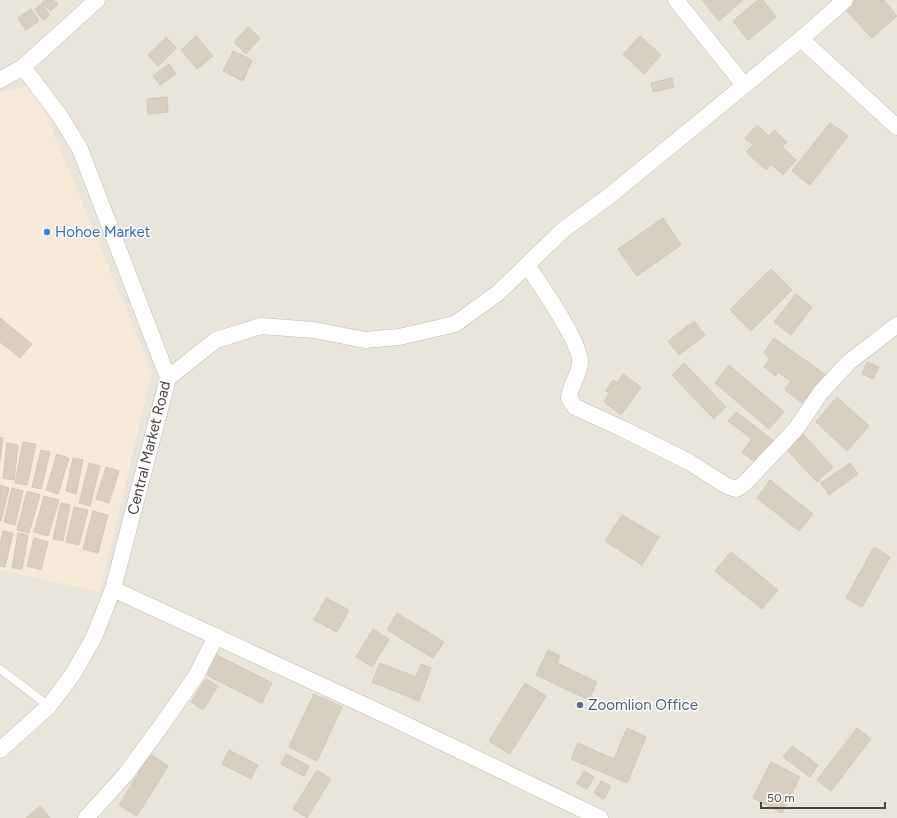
<svg xmlns="http://www.w3.org/2000/svg" width="897" height="818" viewBox="0 0 897 818" font-family="Figtree,sans-serif">
	<rect width="100%" height="100%" fill="#f6f3ec"/>
	<path fill="#eae5da" d="M0 0H897V818H0Z"/>
	<path fill="#f7ead8" d="M34 85 152 372 100 592 0 570V92Z"/>
	<path fill="#d8cfc1" stroke="#d3c7b4" d="M45 0H53L58 4 51 11 42 3Z
		M702 0H741L742 1 719 21Z
		M758 0H763L776 17 748 40 733 21Z
		M855 0H884L897 16 872 38 845 9Z
		M42 4 50 15 43 20 35 9Z
		M31 9 39 21 26 30 18 18Z
		M248 27 260 38 246 54 234 42Z
		M196 36 213 56 197 69 181 50Z
		M640 36 661 55 644 74 623 54Z
		M166 37 176 48 158 66 148 55Z
		M233 51 252 60 243 81 223 71Z
		M169 64 176 74 160 85 153 76Z
		M672 78 674 87 653 92 651 83Z
		M167 97 168 112 148 114 147 99Z
		M830 123 848 136 810 185 792 171Z
		M757 125 769 136 774 130 787 142 782 147 796 160 783 175 771 164 766 170 746 152 753 145 745 138Z
		M663 218 681 245 637 276 618 249Z
		M771 269 792 290 751 331 730 310Z
		M796 294 812 307 791 335 774 322Z
		M0 318 32 344 20 358 0 342Z
		M694 321 705 335 679 355 668 341Z
		M774 338 827 376 810 400 806 397 802 403 785 390 791 381 778 372 776 376 764 367 770 358 764 353Z
		M867 362 879 367 873 379 862 374Z
		M684 363 726 407 714 419 672 375Z
		M729 365 784 412 769 429 715 383Z
		M623 374 641 387 621 415 604 402 609 393 606 391 613 380 617 383Z
		M837 397 869 426 847 451 816 422Z
		M736 412 773 440 756 463 742 452 752 439 728 421Z
		M803 434 833 467 817 482 787 450Z
		M0 437 3 438 0 461Z
		M23 442 36 444 27 485 15 483Z
		M7 443 18 445 14 480 3 478Z
		M41 450 50 452 41 489 32 487Z
		M57 454 69 458 58 494 46 490Z
		M73 458 83 460 76 494 66 491Z
		M89 463 100 466 90 506 79 503Z
		M850 463 858 474 829 495 821 483Z
		M106 467 119 471 109 503 96 499Z
		M770 480 813 514 799 531 757 498Z
		M0 485 9 488 1 521H0Z
		M12 488 23 491 15 525 4 522Z
		M27 491 40 495 29 533 17 530Z
		M44 496 59 500 48 536 34 532Z
		M61 503 70 505 63 541 53 539Z
		M74 507 88 510 79 545 66 542Z
		M93 511 108 515 98 553 83 549Z
		M622 515 659 537 642 565 605 541Z
		M3 531 13 533 5 567 0 566V546Z
		M18 533 28 535 22 569 12 568Z
		M34 538 48 542 41 570 27 566Z
		M874 547 890 557 862 607 846 598Z
		M731 552 778 590 762 609 715 571Z
		M326 598 349 610 337 632 314 620Z
		M397 613 444 642 433 658 387 630Z
		M373 629 389 639 372 667 356 657Z
		M548 650 560 656 557 663 597 682 589 700 536 675Z
		M215 654 272 683 262 703 205 674Z
		M380 663 416 677 421 664 431 668 419 701 372 682Z
		M206 679 218 686 203 710 191 702Z
		M525 683 546 696 510 754 489 741Z
		M314 694 342 707 317 761 289 747Z
		M627 728 646 737 627 783 571 759 578 743 614 759Z
		M857 728 871 739 831 791 817 780Z
		M792 746 818 765 810 777 783 757Z
		M229 750 258 765 251 779 222 764Z
		M150 754 168 766 137 816 119 805Z
		M286 754 309 766 304 776 281 764Z
		M771 762 800 777 782 813 753 798Z
		M317 770 331 779 307 818 293 809Z
		M584 771 594 777 587 789 577 784Z
		M601 781 611 786 604 799 594 793Z
		M40 806 50 818H26Z"/>
	<g fill="none" stroke-linecap="round" stroke-linejoin="round">
		<g stroke="#c2bbae" stroke-width="9">
			<path id="service" d="M0 669 49 706"/>
		</g>
		<g stroke="#c2bbae" stroke-width="17">
			<path id="minor" d="M676 0 744 85
				M801 39 897 127
				M0 80 23 67 97 0
				M527 265C539 283 582 344 580 363 579 375 570 386 569 398L575 407 623 429 689 462 727 486 736 489 744 484 796 429 821 392 849 362 897 325
				M168 378 216 340 261 326 314 330 365 340 399 337 455 324 498 293 563 230 608 197 801 39 845 0
				M113 589 392 718 600 818
				M0 750 49 706 73 674 94 637 113 589 168 378 80 149 60 116 23 67
				M86 818 125 775 161 726 196 676 216 636"/>
		</g>
		<use href="#service" stroke="#fff" stroke-width="8"/>
		<use href="#minor" stroke="#fff" stroke-width="16"/>
	</g>
	<circle fill="#3f7fe0" stroke="#fff" stroke-width="1.5" cx="47" cy="232" r="4"/>
	<circle fill="#5c6f8a" stroke="#fff" stroke-width="1.5" cx="580" cy="705" r="4"/>
	<g text-anchor="middle" dominant-baseline="central" stroke-width="3" stroke-linejoin="round" paint-order="stroke">
		<g font-size="15" fill="#366cbe" stroke="#fff" text-anchor="start">
			<text x="55" y="232">Hohoe Market</text>
		</g>
		<g font-size="15" fill="#4b4439" stroke="#fff">
			<text transform="translate(149 448) rotate(-76)">Central Market Road</text>
		</g>
		<g font-size="15" fill="#4e5e75" stroke="#fff" text-anchor="start">
			<text x="588" y="705">Zoomlion Office</text>
		</g>
	</g>
	<path d="M761 802v6h124v-6" fill="none" stroke="#4b4439" stroke-width="2"/>
	<text x="767" y="802" font-size="12" fill="#4b4439" stroke="#ffffff" stroke-width="3" paint-order="stroke">50 m</text>
</svg>
